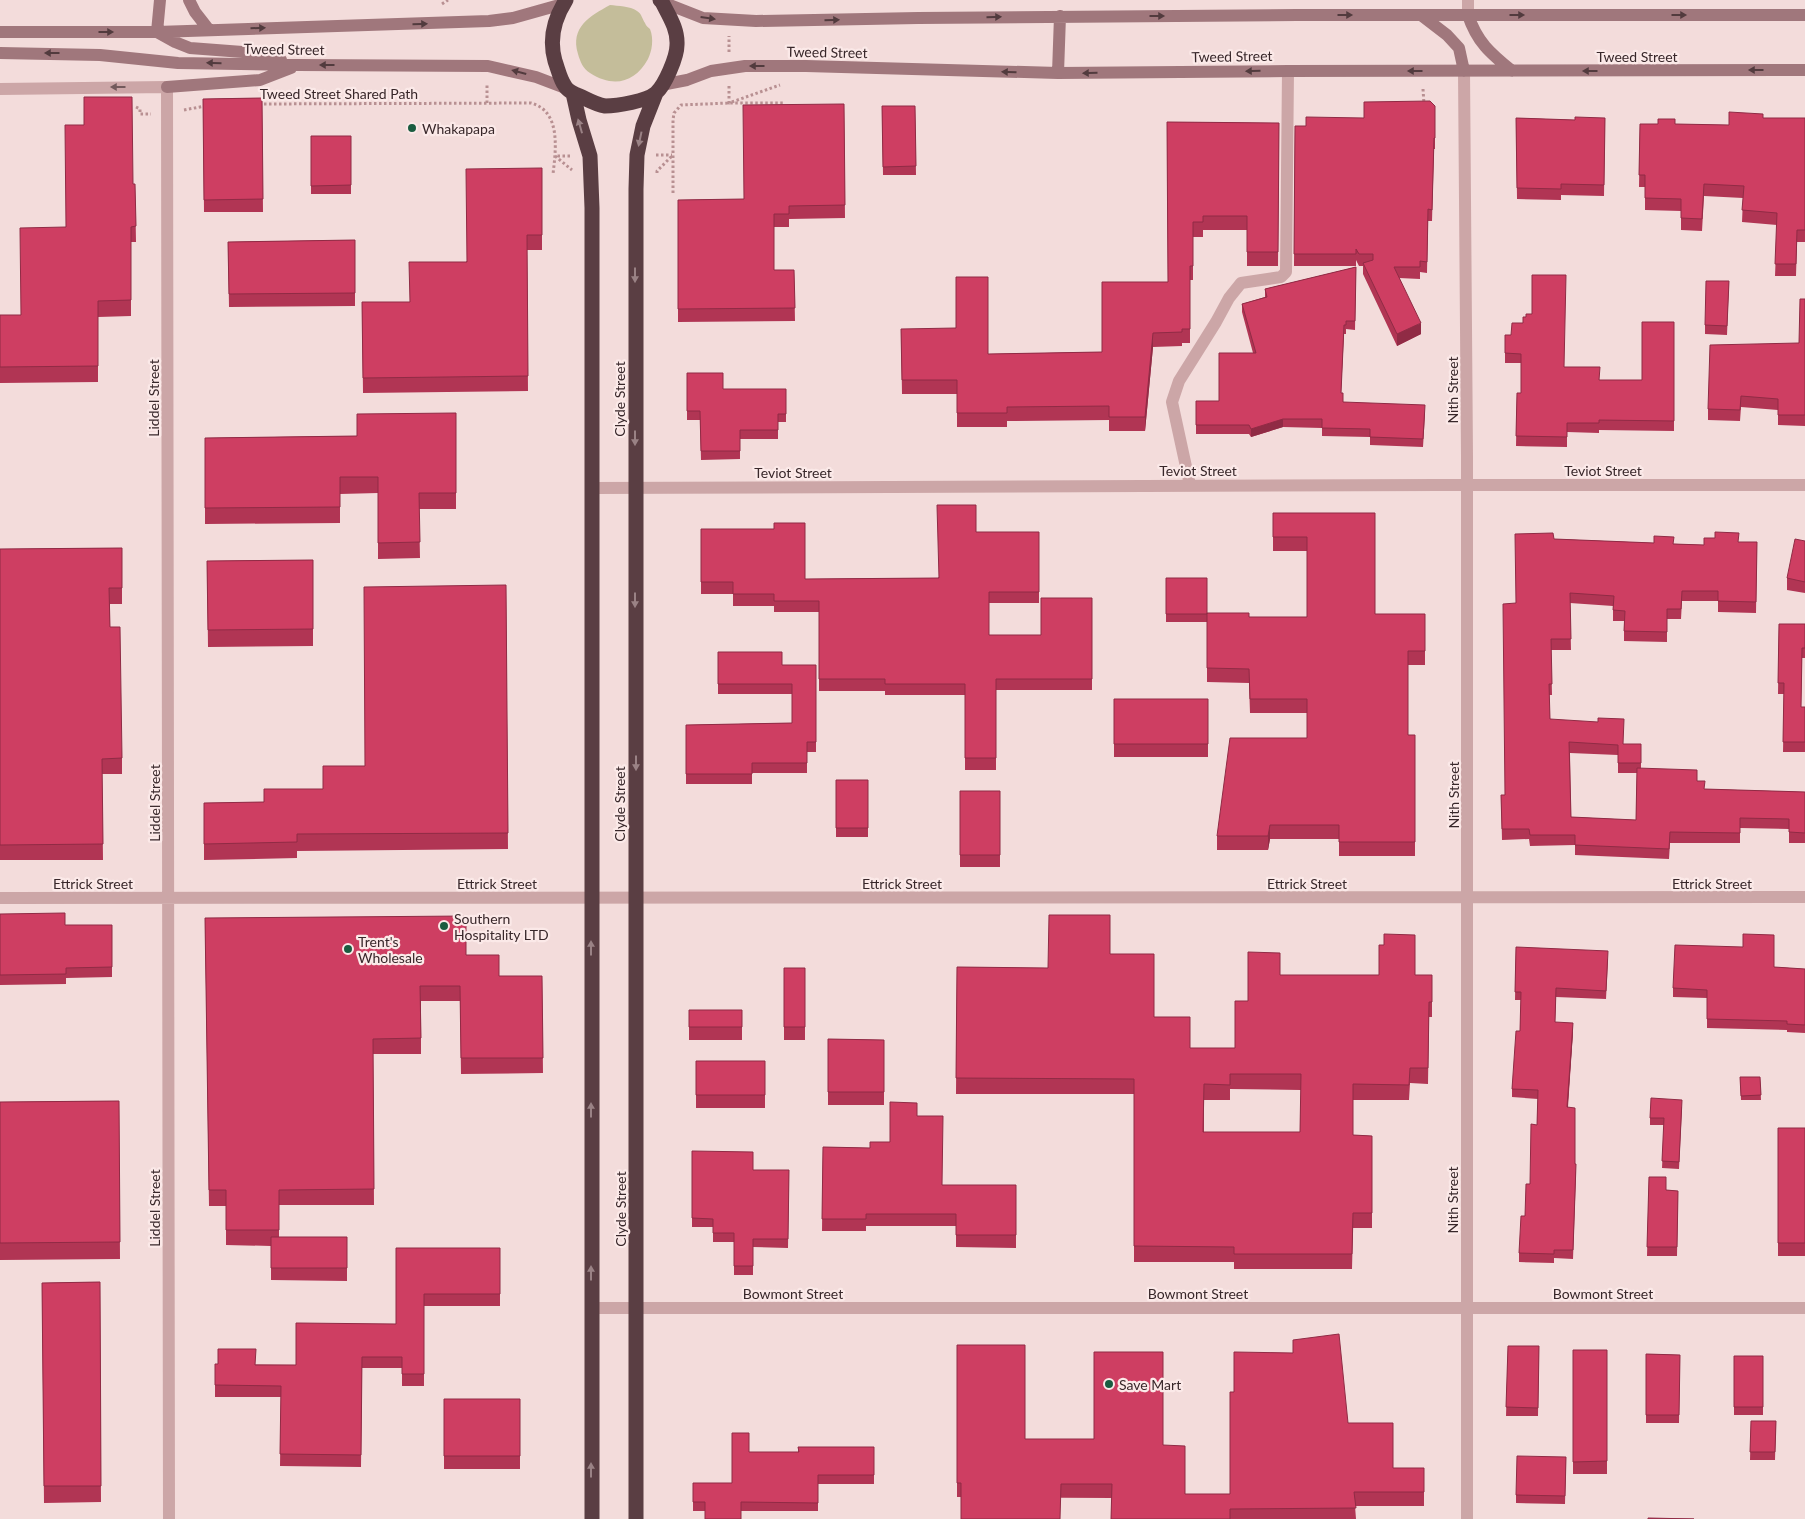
<svg xmlns="http://www.w3.org/2000/svg" width="1805" height="1519" viewBox="0 0 1805 1519" font-family="Lato,sans-serif">
	<rect width="100%" height="100%" fill="#f3dcdb"/>
	<path fill="#c4bd9a" d="M610 5C618 6 630 6 637 11 642 14 642 19 645 23 646 26 648 27 650 29 654 39 652 51 648 59 635 83 613 88 590 73 583 69 580 61 578 54 570 27 590 16 610 5Z"/>
	<g fill="none" stroke-linecap="round" stroke-linejoin="round">
		<path stroke="#b89092" stroke-width="3" stroke-dasharray="2.5 2.5" stroke-linecap="butt" d="M442 4 448 0
			M729 52V36
			M729 86V103L780 85
			M1423 89 1424 104
			M487 103V84
			M259 104 531 103C561 111 556 149 553 174
			M136 107 140 109V114H151
			M184 110 205 106
			M656 155H672
			M570 156H555L572 170
			M657 173V171L672 156
			M673 193V120L674 113 681 105 729 103H783"/>
		<path stroke="#cca6a7" stroke-width="12" d="M1468 0V15
			M1464 71 1467 456V1519
			M0 89 167 87 169 1519
			M1190 485 1172 402 1179 381 1216 322 1229 298 1241 283 1281 277 1286 272 1288 71
			M592 488 1439 485H1805
			M0 898 1805 897
			M591 1308H1805"/>
		<path stroke="#a0777c" stroke-width="12" d="M189 0 195 12 209 30
			M662 2 703 18 756 21 918 18 1297 15H1805
			M1421 15 1447 35 1459 48 1464 71
			M1468 15C1477 42 1490 53 1512 71
			M0 32H157L489 21 513 18 563 4
			M157 32 175 42 190 48 256 53 281 60
			M157 32 160 0
			M0 53 100 55 178 63 298 65 488 66 536 77 565 88
			M1058 73 1060 16
			M661 85 687 80 711 71 745 66H806L1058 73 1288 71 1805 70
			M167 87 260 80 291 68"/>
		<path stroke="#5a3e43" stroke-width="15" d="M566 0C554 19 549 40 555 61 558 69 560 79 565 86 568 92 578 95 584 98 590 101 598 105 605 106 617 106 647 101 656 93 665 85 677 57 677 45 678 29 669 16 662 2L660 0
			M573 93 579 120 590 156 592 208V1519
			M636 1519V189L637 155 643 126 656 93"/>
	</g>
	<path fill="#b13554" fill-rule="evenodd" d="M262 98 263 212H204L203 99Z
		M844 104 845 218 789 219V227H774V270H794L795 321 678 322V200L744 199Z
		M882 106H915L916 175H883Z
		M1435 106V149H1434L1432 221H1428L1427 273 1420 272V279L1399 278 1421 334 1397 346 1363 274V266H1359L1356 260V266H1294L1295 126H1306L1364 118Z
		M1516 118 1575 120 1605 118 1604 196 1561 195V200L1517 199Z
		M1763 118H1805V242H1797L1796 276H1775L1777 225 1742 222 1743 198 1704 196 1702 231 1681 230V211L1645 210V187H1639L1640 124 1729 125Z
		M1167 122 1279 123 1278 266H1247V230H1203V237H1193V280H1190V343H1182V346L1153 347 1145 431H1109V420L1007 421V427H957V394H902L901 329 988 354 1102 352 1168 282Z
		M311 136H351V194H311Z
		M542 168V250H527L528 391 363 393 362 302H410L466 262Z
		M133 184H135L136 242H131V316L98 317V382L0 383V315H21Z
		M355 240V306L229 307 228 242Z
		M1356 267 1355 330 1346 329V334H1344L1341 393 1343 402 1425 414 1423 447 1370 445V437L1322 436V428L1283 427 1251 437 1249 434H1196V401H1219L1253 353 1242 312V304L1265 297V289Z
		M1729 281 1727 335 1705 334V325Z
		M1805 299V426L1778 425V410L1741 407 1740 421 1708 420V409L1799 343Z
		M1674 322V431L1599 430V433L1567 432V447L1516 446 1517 393H1521V363H1505V335L1564 367 1600 380H1642Z
		M687 373 723 389H786V422H778V439H740V459L701 460 700 420H687Z
		M456 413V509H419L420 558 378 559V493L340 494V523L205 524V438L357 436Z
		M1273 513H1375V614H1425V665H1408V735H1415V856H1339V839H1270L1268 850H1217V836L1307 738V713H1250L1249 683 1207 682V613L1249 617H1307V551H1273Z
		M701 529 805 579 938 578 976 532H1039V603H989V635H1041L1092 598V690H996V770H965V695H885V691H819V612H774V606H733V594H701Z
		M1554 539 1704 545 1739 542H1757L1756 613 1718 612V601H1682L1681 619H1667V642L1624 641V621H1613V606L1570 603 1571 650H1551L1552 695H1549L1550 719 1623 744H1641V769L1697 781 1704 789 1805 792V843H1789V829L1740 828V843H1670L1669 859 1575 855V845L1530 846 1529 839 1502 840 1501 795H1505ZM1570 753 1618 755V773H1637L1636 820 1571 817Z
		M1805 541V593L1787 590V578Z
		M122 548V604H110V627L122 758V774H102L103 860H0V549Z
		M313 560V646L208 647 207 561Z
		M1166 578H1207V622H1166Z
		M506 585 508 849 297 851V858L204 860V803L264 802 323 789 365 766Z
		M1779 624H1805V658H1802L1801 707H1805V752H1783L1784 694H1778Z
		M718 652 782 665H816V752H807V773H752V784H686V725L792 723V694H718Z
		M1114 699H1208V757H1114Z
		M836 780H868V837H836Z
		M960 791H1000V867H960Z
		M0 914 65 925H112V977L66 978V984L0 985Z
		M205 918 466 955 499 976H542L543 1073 461 1074 460 1001H421V1054H373L374 1205H279V1237H347V1281L271 1280V1246L226 1245V1206H209Z
		M1516 947 1608 959 1606 999 1556 997 1555 1022 1573 1032 1568 1107 1576 1173 1573 1259 1554 1258V1263L1519 1262V1253L1530 1184 1537 1125 1538 1099 1512 1097V1089L1520 1031 1521 1000H1515Z
		M1110 954 1154 1017 1190 1048H1235L1248 1001 1280 975H1432V1017H1429L1428 1084 1410 1083 1409 1100H1353V1135L1372 1136V1228H1353L1352 1269H1234V1262H1134V1094H956L957 967 1048 968ZM1230 1089 1301 1090 1300 1132H1204V1100H1230Z
		M1774 967 1805 969V1033L1787 1032V1030L1707 1028V998L1673 997V988Z
		M784 968H805V1040H784Z
		M689 1010H742V1040H689Z
		M828 1039 884 1040V1105H828Z
		M696 1061H765V1108H696Z
		M1740 1077H1760L1761 1100H1741Z
		M119 1101 120 1259 0 1260V1102Z
		M1682 1107 1679 1169 1662 1168 1664 1125H1650V1118Z
		M917 1116 942 1185H1016V1248L956 1247V1226H866V1231H822L823 1147 870 1148 890 1142Z
		M1778 1128H1805V1256H1778Z
		M692 1151 753 1170H789L788 1248 753 1247V1275H734V1242H713V1227H692Z
		M1649 1177 1666 1190 1678 1191 1677 1256H1647Z
		M396 1248H500V1306H424V1386H402V1368H362L361 1467 280 1466 281 1397H215V1364L296 1365 396 1324Z
		M100 1282 101 1502 44 1503 42 1283Z
		M957 1345 1025 1439 1163 1445 1185 1494H1230L1348 1423 1393 1468H1424V1506H1355L1356 1519H1111L1112 1498 957 1497Z
		M1508 1346H1539L1538 1416H1506Z
		M1573 1350H1607V1474H1573Z
		M1646 1354 1680 1355 1679 1423H1646Z
		M1734 1356H1763V1415H1734Z
		M444 1399H520V1469H444Z
		M1751 1421H1776L1775 1460H1750Z
		M798 1447H874V1484H818V1511H693V1483H732L749 1452H798Z
		M1566 1457 1565 1504 1516 1503V1495Z"/>
	<path fill="#902b45" d="M1421 323V334L1397 346V334Z
		M1153 333V347L1145 431V417Z
		M1283 419V427L1251 437V429Z
		M1270 825V839L1268 850V836Z
		M1573 1023V1032L1567 1116V1107Z"/>
	<path fill="#ce3e62" stroke="#902b45" fill-rule="evenodd" d="M84 97H132L133 184H135L136 226 131 227V300L98 301V366L0 367V315H21L20 228 66 227 65 125H84Z
		M262 98 263 199 204 200 203 99Z
		M1430 101 1435 106V138H1434L1432 210 1428 209 1427 262 1420 261V267H1394L1421 323 1397 334 1363 263 1373 260V254H1359L1356 249V254H1294L1295 126H1306V117L1364 118V102Z
		M844 104 845 205 789 206V214H774V270H794L795 308 678 309V200L744 199 743 105Z
		M882 106H915L916 166 883 167Z
		M1729 112 1763 114V118H1805V230H1797L1796 264H1775L1777 213 1742 210 1744 186 1704 184 1702 219 1681 218V199L1645 198V175H1639L1640 124H1658V119H1675V124L1729 125Z
		M1575 117 1605 118 1604 185 1561 184V189L1517 188 1516 118 1575 120Z
		M1167 122 1279 123 1278 252H1247V216H1203V222H1193V266H1190V329H1182V332L1153 333 1145 417H1109V406L1007 407V413H957V380H902L901 329 956 328V277H988V354L1102 352V282H1168Z
		M311 136H351V185L311 186Z
		M542 168V235H527L528 376 363 378 362 302H410L409 262H467L466 169Z
		M355 240V293L229 294 228 242Z
		M1356 267 1355 321H1346V325H1344L1341 393H1343V402L1425 405 1423 439 1370 437V429L1322 428V419H1283L1251 429 1249 425H1196V401H1219V353H1256L1242 304 1267 297 1265 289Z
		M1532 275H1566L1564 367H1600L1599 380H1642V322H1674V421L1599 420V423H1567V437L1516 436 1517 393H1521V354L1505 353V335H1511L1512 323H1523V317H1526V314H1532Z
		M1706 281H1729L1727 326 1705 325Z
		M1800 299H1805V415H1778V399L1741 396 1740 410 1708 409 1710 345 1799 343Z
		M687 373H723V389H786V414H778V430H740V451H701L700 411H687Z
		M456 413V493H419L420 542 378 543V477H340V507L205 508V438L357 436V414Z
		M937 505H976V532H1039V592H989V635H1041V598H1092V679H996V758H965V684H885V679H819V601H774V594H733V582H701V529H774V523H805V579L939 578Z
		M1273 513H1375V614H1425V651H1408V735H1415V842H1339V825H1270L1268 836H1217L1230 738H1307V699H1250L1249 669 1207 668V613H1249V617H1307V537H1273Z
		M1715 532 1739 533 1738 542H1757L1756 602 1718 601V591H1682L1681 609H1667V632L1624 631 1625 611 1613 610 1614 596 1570 593 1571 639H1551L1552 684H1549L1550 719 1598 722V718L1624 719 1623 744H1641V763H1618V745L1569 742 1571 817 1636 820 1637 768 1697 770V781H1705L1704 789 1805 792V833L1789 832V819L1740 818V833L1670 832 1669 849 1575 845V835H1530L1529 829H1502L1501 795H1505L1503 604 1516 603 1515 534 1553 533 1554 539 1654 543V536L1674 537 1673 544 1704 545V538H1715Z
		M1795 539 1805 541V582L1787 578Z
		M122 548V588H109L110 627H120L122 758 102 759 103 844 0 845V549Z
		M313 560V629L208 630 207 561Z
		M1166 578H1207V614H1166Z
		M506 585 508 833 297 834V842L204 844V803L264 802V789H323V766H365L364 587Z
		M1779 624H1805V648H1802L1801 707H1805V742H1783L1784 683H1778Z
		M718 652H782V665H816V742H807V763H752V774H686V725L792 723V684H718Z
		M1114 699H1208V744H1114Z
		M836 780H868V828H836Z
		M960 791H1000V855H960Z
		M65 913V925H112V967L66 968V974L0 975V914Z
		M1049 915H1110V954H1154V1017H1190V1048H1235V1001H1248V952L1280 953V975H1379V945H1384V934L1415 935V975H1432V1002H1429L1428 1068H1410L1409 1085 1353 1084V1135L1372 1136V1213H1353L1352 1254H1234V1247L1134 1246V1079L956 1078 957 967 1048 968ZM1230 1074H1301L1300 1132H1203L1204 1084 1230 1085Z
		M466 916V955H499V976H542L543 1058H461L460 986H420L421 1038 373 1039 374 1189 279 1190V1230H226V1190H209L205 918Z
		M1743 934 1774 935V967L1805 969V1025L1787 1024V1021L1707 1019V990L1673 988 1675 945 1743 947Z
		M1516 947 1608 951 1606 991 1556 988 1555 1022 1573 1023 1567 1107 1575 1108V1164H1576L1573 1250H1554V1254L1519 1253 1521 1216H1525L1526 1184H1530L1531 1124 1537 1125 1538 1090 1512 1089 1516 1031H1520L1521 992H1515Z
		M784 968H805V1027H784Z
		M689 1010H742V1027H689Z
		M828 1039 884 1040V1092H828Z
		M696 1061H765V1095H696Z
		M1740 1077H1760L1761 1095 1741 1096Z
		M1651 1098 1682 1100 1679 1162 1662 1161 1664 1118H1650Z
		M119 1101 120 1242 0 1243V1102Z
		M890 1102 917 1103V1116H943L942 1185H1016V1235H956V1214H866V1219H822L823 1147 870 1148V1142H890Z
		M1778 1128H1805V1243H1778Z
		M692 1151 753 1152V1170H789L788 1239H753V1266H734V1233H713V1219L692 1218Z
		M1649 1177H1666V1190L1678 1191 1677 1247H1647Z
		M271 1237H347V1268H271Z
		M396 1248H500V1294H424V1374H402V1357H362L361 1455 280 1454 281 1386 215 1385V1364H218V1349H256L255 1365H296V1323L396 1324Z
		M100 1282 101 1486H44L42 1283Z
		M1339 1334 1348 1423H1393V1468H1424V1492H1354L1356 1508 1230 1509V1519H1111L1112 1484H1061L1060 1519H961V1483H957V1345H1025V1439H1094V1352H1163V1445L1185 1446V1494H1230V1392H1234V1352L1293 1353V1340Z
		M1508 1346H1539L1538 1408 1506 1407Z
		M1573 1350H1607V1461L1573 1462Z
		M1646 1354 1680 1355 1679 1415H1646Z
		M1734 1356H1763V1407H1734Z
		M444 1399H520V1456H444Z
		M1751 1421H1776L1775 1452H1750Z
		M732 1433H749V1452H799L798 1447H874V1475H818V1503L741 1502V1519H705V1502H693V1483H732Z
		M1517 1456 1566 1457 1565 1496 1516 1495Z
		M1648 1518 1694 1519H1648Z"/>
	<defs><path id="oneway-solid" d="M-6-.8H1V-3.2L6.5 0L1 3.2V.8H-6Z" transform="scale(1.25)"/></defs>
	<g fill="#523b3e">
		<use href="#oneway-solid" transform="translate(1345 15)"/>
		<use href="#oneway-solid" transform="translate(1517 15)"/>
		<use href="#oneway-solid" transform="translate(1679 15)"/>
		<use href="#oneway-solid" transform="translate(1157 16)"/>
		<use href="#oneway-solid" transform="translate(994 17) rotate(-1)"/>
		<use href="#oneway-solid" transform="translate(708 18) rotate(8)"/>
		<use href="#oneway-solid" transform="translate(832 20) rotate(-2)"/>
		<use href="#oneway-solid" transform="translate(420 24) rotate(-2)"/>
		<use href="#oneway-solid" transform="translate(258 28) rotate(-2)"/>
		<use href="#oneway-solid" transform="translate(106 32)"/>
		<use href="#oneway-solid" transform="translate(52 53) rotate(180)"/>
		<use href="#oneway-solid" transform="translate(214 63) rotate(-179)"/>
		<use href="#oneway-solid" transform="translate(327 65) rotate(180)"/>
		<use href="#oneway-solid" transform="translate(757 66) rotate(180)"/>
		<use href="#oneway-solid" transform="translate(1756 70) rotate(180)"/>
		<use href="#oneway-solid" transform="translate(1253 71) rotate(179)"/>
		<use href="#oneway-solid" transform="translate(1415 71) rotate(-180)"/>
		<use href="#oneway-solid" transform="translate(1590 71) rotate(180)"/>
		<use href="#oneway-solid" transform="translate(519 72) rotate(-165)"/>
		<use href="#oneway-solid" transform="translate(1009 72) rotate(-178)"/>
		<use href="#oneway-solid" transform="translate(1090 73) rotate(179)"/>
	</g>
	<use fill="#735a5c" href="#oneway-solid" transform="translate(118 87) rotate(180)"/>
	<g fill="#9a8285">
		<use href="#oneway-solid" transform="translate(580 126) rotate(-106)"/>
		<use href="#oneway-solid" transform="translate(640 139) rotate(102)"/>
		<use href="#oneway-solid" transform="translate(635 275) rotate(90)"/>
		<use href="#oneway-solid" transform="translate(635 438) rotate(90)"/>
		<use href="#oneway-solid" transform="translate(635 600) rotate(90)"/>
		<use href="#oneway-solid" transform="translate(636 763) rotate(90)"/>
		<use href="#oneway-solid" transform="translate(591 948) rotate(-90)"/>
		<use href="#oneway-solid" transform="translate(591 1110) rotate(-90)"/>
		<use href="#oneway-solid" transform="translate(591 1273) rotate(-90)"/>
		<use href="#oneway-solid" transform="translate(591 1470) rotate(-90)"/>
	</g>
	<g fill="#1a5c40" stroke="#fbe9e8" stroke-width="2">
		<circle cx="412" cy="128" r="5"/>
		<circle cx="444" cy="926" r="5"/>
		<circle cx="348" cy="949" r="5"/>
		<circle cx="1109" cy="1384" r="5"/>
	</g>
	<g text-anchor="middle" dominant-baseline="central" stroke-width="4.5" stroke-linejoin="round" paint-order="stroke">
		<g font-size="14" fill="#38272a" stroke="#fbe9e8">
			<text transform="translate(284 49) rotate(1)">Tweed Street</text>
			<text transform="translate(827 52) rotate(1)">Tweed Street</text>
			<text transform="translate(1232 56) rotate(-1)">Tweed Street</text>
			<text x="1637" y="56">Tweed Street</text>
			<text x="339" y="93">Tweed Street Shared Path</text>
			<text transform="translate(1452 390) rotate(-90)">Nith Street</text>
			<text transform="translate(153 398) rotate(-90)">Liddel Street</text>
			<text transform="translate(619 399) rotate(-90)">Clyde Street</text>
			<text x="1198" y="470">Teviot Street</text>
			<text x="1603" y="470">Teviot Street</text>
			<text x="793" y="472">Teviot Street</text>
			<text transform="translate(1453 795) rotate(-90)">Nith Street</text>
			<text transform="translate(154 803) rotate(-90)">Liddel Street</text>
			<text transform="translate(619 804) rotate(-90)">Clyde Street</text>
			<text x="93" y="883">Ettrick Street</text>
			<text x="497" y="883">Ettrick Street</text>
			<text x="902" y="883">Ettrick Street</text>
			<text x="1307" y="883">Ettrick Street</text>
			<text x="1712" y="883">Ettrick Street</text>
			<text transform="translate(1452 1200) rotate(-90)">Nith Street</text>
			<text transform="translate(154 1208) rotate(-90)">Liddel Street</text>
			<text transform="translate(620 1209) rotate(-90)">Clyde Street</text>
			<text x="793" y="1293">Bowmont Street</text>
			<text x="1198" y="1293">Bowmont Street</text>
			<text x="1603" y="1293">Bowmont Street</text>
		</g>
		<g font-size="14" fill="#38272a" stroke="#fbe9e8" text-anchor="start">
			<text x="422" y="128">Whakapapa</text>
			<text x="454" y="918">Southern<tspan x="454" dy="16">Hospitality LTD</tspan></text>
			<text x="358" y="941">Trent's<tspan x="358" dy="16">Wholesale</tspan></text>
			<text x="1119" y="1384">Save Mart</text>
		</g>
	</g>
</svg>
